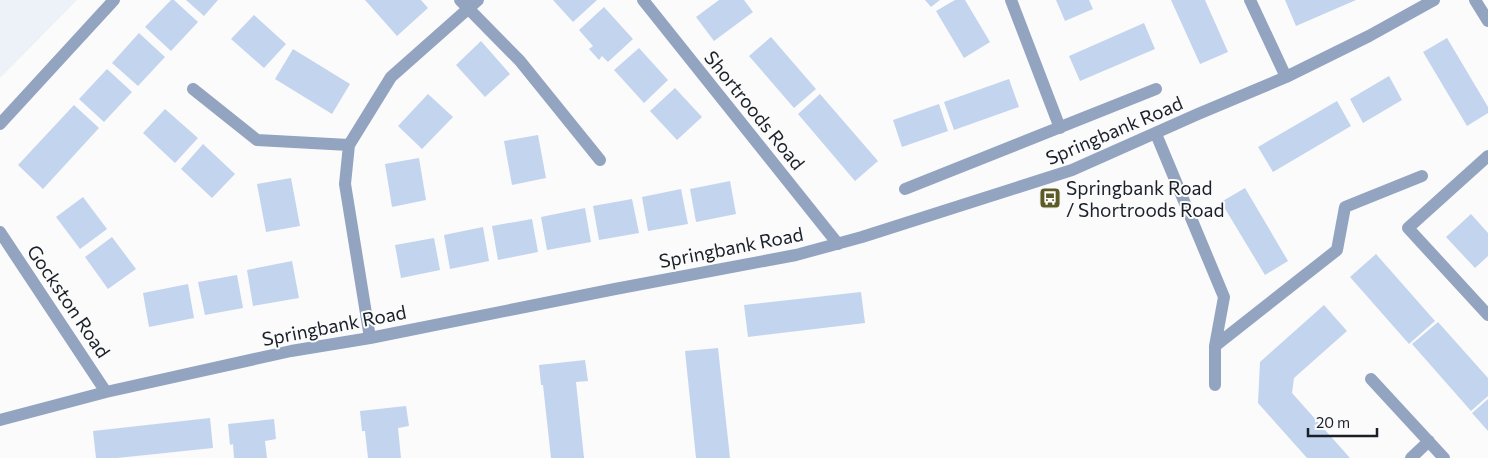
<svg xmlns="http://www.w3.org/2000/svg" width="1488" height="458" viewBox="0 0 1488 458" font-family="Commissioner,sans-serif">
	<rect width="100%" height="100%" fill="#fbfbfb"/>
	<path fill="#edf1f8" d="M0 0H77L0 78Z"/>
	<path fill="#c3d4ef" d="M171 0H174L198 22 171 51 145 27Z
		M186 0H218L204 16Z
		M365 0H421L428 8 397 36Z
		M553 0H597L573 22Z
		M719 0H744L753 12 714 41 696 17Z
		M925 0H940L931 7Z
		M955 0H965L990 42 964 58 936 11Z
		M1056 0H1089L1093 9 1065 21Z
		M1171 0H1205L1228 52 1200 64Z
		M1285 0H1356L1296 26Z
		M604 7 633 39 608 62 602 56 599 60 589 49 593 46 579 30Z
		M254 15 286 44 264 68 231 39Z
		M1144 23 1155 49 1080 81 1069 56Z
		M139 33 165 57 138 86 112 63Z
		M771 37 816 89 794 108 749 56Z
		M1447 38 1488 107V113L1467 126 1423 52Z
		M481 41 510 74 485 97 456 65Z
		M639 48 668 80 644 103 614 70Z
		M293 49 350 84 332 114 275 79Z
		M107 69 132 92 104 122 79 99Z
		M1389 76 1402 100 1363 123 1350 99Z
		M1009 79 1019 107 954 130 944 102Z
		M675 88 702 117 677 140 650 111Z
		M428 94 453 117 422 149 398 126Z
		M820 94 878 161 855 181 798 114Z
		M1337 101 1351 126 1273 172 1258 147Z
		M939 104 948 131 902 147 893 120Z
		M74 105 99 128 43 189 18 165Z
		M165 109 198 138 175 163 143 133Z
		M538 135 546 178 512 185 504 141Z
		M203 144 235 174 212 198 181 169Z
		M419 158 426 200 392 207 385 164Z
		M291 178 300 226 266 232 257 184Z
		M730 181 736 214 696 222 690 189Z
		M1245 188 1288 261 1265 275 1221 202Z
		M681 189 688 224 648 231 642 197Z
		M83 197 107 229 80 249 56 217Z
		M632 199 639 233 599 240 593 206Z
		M585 208 591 242 547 250 541 217Z
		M1471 214 1488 233V256L1475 268 1446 237Z
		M532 219 538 252 498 260 492 226Z
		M483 227 489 261 450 269 444 235Z
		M112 237 136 269 108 289 85 257Z
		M434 238 440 270 401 278 395 245Z
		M1376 254 1435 321 1409 344 1350 277Z
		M292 261 299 298 253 306 247 270Z
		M237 275 243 308 205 315 198 282Z
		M188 284 194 318 149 327 143 293Z
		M861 292 865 323 748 337 744 305Z
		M1324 305 1347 331 1294 378 1292 393 1350 458H1307L1258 403 1260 362Z
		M1438 322 1488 378V396L1471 411 1412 344Z
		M718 348 730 458H696L685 351Z
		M585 360 588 381 576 382 584 458H551L543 385H541L539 365Z
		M1488 399V431L1472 413Z
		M406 406 409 426 398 428 401 458H368L365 431H362L360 411Z
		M210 418 213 448 117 458H96L93 431Z
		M274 419 276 439 265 441 267 458H234L233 444 230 445 228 424Z"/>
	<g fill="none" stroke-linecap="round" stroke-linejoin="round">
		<path stroke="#93a4c1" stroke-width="12" d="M460 0 520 61 600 160
			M643 0 838 244
			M1011 0 1060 128
			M1250 0 1286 77
			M1475 0 1488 21
			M193 89 257 140 349 145
			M0 124 114 0
			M1156 134 1224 297 1215 346V385
			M1488 156 1408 228 1488 315
			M905 189 1156 89
			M0 232 106 392
			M370 338 345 184 349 145 391 77 478 0
			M1215 346 1337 250 1345 207 1422 176
			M1371 379 1444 458
			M0 420 106 392 291 351 370 338 615 289 796 255 862 237 1072 170 1198 114 1286 77 1369 36 1434 0
			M1411 458 1429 441"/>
	</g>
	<defs>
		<g id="bus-square" transform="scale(1.125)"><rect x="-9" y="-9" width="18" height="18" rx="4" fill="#5c5a26" stroke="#fbfbfb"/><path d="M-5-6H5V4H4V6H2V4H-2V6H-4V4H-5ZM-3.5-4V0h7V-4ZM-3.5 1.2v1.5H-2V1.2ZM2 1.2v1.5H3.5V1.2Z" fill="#fff"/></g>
	</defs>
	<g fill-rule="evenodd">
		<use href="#bus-square" x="1050" y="198"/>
	</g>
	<g text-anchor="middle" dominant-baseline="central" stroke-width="4" stroke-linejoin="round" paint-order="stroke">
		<g font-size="19" fill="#1a202a" stroke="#fbfbfb">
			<text transform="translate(755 110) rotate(51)">Shortroods Road</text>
			<text transform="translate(1114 130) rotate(-23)">Springbank Road</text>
			<text transform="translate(731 247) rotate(-11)">Springbank Road</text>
			<text transform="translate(69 301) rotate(56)">Gockston Road</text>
			<text transform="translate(334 325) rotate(-11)">Springbank Road</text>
		</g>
		<g font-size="19" fill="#1a202a" stroke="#fbfbfb" text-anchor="start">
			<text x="1066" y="187">Springbank Road<tspan x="1066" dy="22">/ Shortroods Road</tspan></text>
		</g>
	</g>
	<path d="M1308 428v8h69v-8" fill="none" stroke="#1a202a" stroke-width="2.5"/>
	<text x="1316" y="428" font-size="15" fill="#1a202a" stroke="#fbfbfb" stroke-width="4" paint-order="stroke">20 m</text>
</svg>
